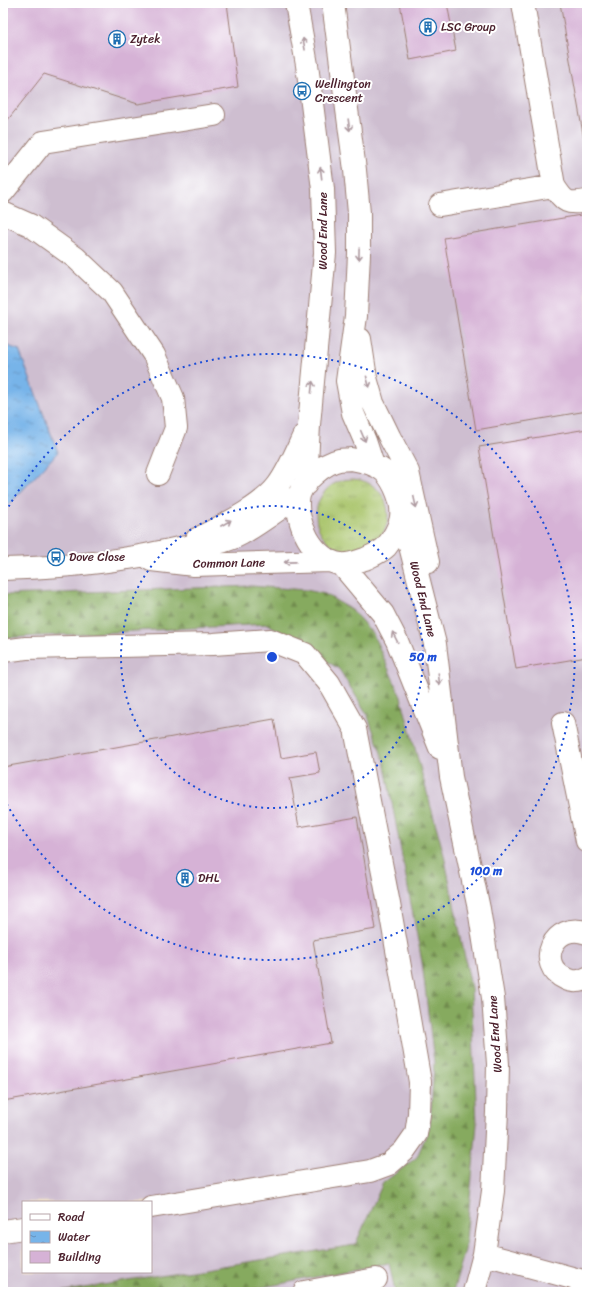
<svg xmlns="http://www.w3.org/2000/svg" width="590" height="1295" viewBox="0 0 590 1295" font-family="Sriracha,sans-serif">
	<defs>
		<pattern id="grass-tufts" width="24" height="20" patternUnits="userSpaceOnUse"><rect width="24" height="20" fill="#a9c46a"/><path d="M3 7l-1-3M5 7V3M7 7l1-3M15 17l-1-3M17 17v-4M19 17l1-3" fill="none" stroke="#8c9f57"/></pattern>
		<pattern id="forest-firs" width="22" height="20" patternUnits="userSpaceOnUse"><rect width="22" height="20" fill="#86aa5e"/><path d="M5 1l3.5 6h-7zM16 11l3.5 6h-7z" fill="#708a4e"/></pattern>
		<pattern id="water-ripples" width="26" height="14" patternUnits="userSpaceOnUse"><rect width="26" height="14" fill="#77b4e9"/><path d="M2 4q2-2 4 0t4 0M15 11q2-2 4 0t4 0" fill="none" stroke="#6492bd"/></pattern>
	</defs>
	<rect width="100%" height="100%" fill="#fff"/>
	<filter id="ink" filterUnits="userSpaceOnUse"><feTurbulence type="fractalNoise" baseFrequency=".025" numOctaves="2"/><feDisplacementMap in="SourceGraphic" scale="8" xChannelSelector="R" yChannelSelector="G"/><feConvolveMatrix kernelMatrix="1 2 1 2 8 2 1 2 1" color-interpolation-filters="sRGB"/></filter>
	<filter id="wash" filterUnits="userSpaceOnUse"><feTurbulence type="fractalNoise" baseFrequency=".012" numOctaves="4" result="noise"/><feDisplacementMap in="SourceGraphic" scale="16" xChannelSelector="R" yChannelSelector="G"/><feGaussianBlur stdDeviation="0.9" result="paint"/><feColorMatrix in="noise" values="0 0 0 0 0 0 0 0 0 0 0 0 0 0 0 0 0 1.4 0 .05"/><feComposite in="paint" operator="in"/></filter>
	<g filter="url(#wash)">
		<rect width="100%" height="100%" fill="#efdebd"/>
		<path fill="#cebed0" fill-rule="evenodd" d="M3 3H587V1292H3ZM23 1202H151V1272H23Z"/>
		<path fill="url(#grass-tufts)" stroke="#7a724a" d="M316 515a36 36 0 1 1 72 0a36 36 0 1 1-72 0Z"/>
		<path fill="url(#forest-firs)" stroke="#686444" d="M251 586 306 590 325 594 352 610 373 634 401 697 444 855 471 987 477 1124 465 1250 453 1292H395L389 1263 238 1292H59L355 1245 383 1183 417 1157 430 1126 434 1062 422 962 384 761 367 714 339 669 268 624 3 638V595Z"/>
		<path fill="url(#water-ripples)" stroke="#606a8a" d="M3 344 19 350 58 452 5 509H3Z"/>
		<g id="blocks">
			<path fill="#d6b2d6" d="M3 3H227L238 87 138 104 44 74 3 126Z
				M400 3H447L456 51 410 60Z
				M560 3H587V150L586 151Z
				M587 214V411L476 430 444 238Z
				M587 429V657L516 669 479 447Z
				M274 719 281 758 316 752 320 773 290 778 299 827 357 817 376 929 313 940 331 1043 3 1101V767Z"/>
		</g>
	</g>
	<g filter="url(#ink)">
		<use href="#blocks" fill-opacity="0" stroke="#9c7e74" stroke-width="1"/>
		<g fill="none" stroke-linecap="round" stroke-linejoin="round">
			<g stroke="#9c7e74" stroke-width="24">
				<path id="minor" d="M296 3 307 65 323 189 325 253 309 425 306 484
					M333 3 355 170 359 213V254L356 316 347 381 353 413 365 441 373 465
					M523 3 554 186C565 203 567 204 587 201
					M3 192 43 142 214 115
					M440 205 554 186
					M3 213 30 225 76 258 112 292 154 355 173 398 176 428 158 474
					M360 339 366 378 373 403 390 438 408 472 428 562
					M351 459C363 461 376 464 385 472 395 483 403 503 401 517 400 526 392 540 386 547 381 552 371 556 365 559 358 561 348 565 341 564 314 562 293 520 299 495 303 481 325 463 339 460 343 459 347 460 351 459Z
					M401 518 409 542 435 644 451 777 479 909 493 998 498 1064 497 1112 493 1191 484 1254 474 1292
					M197 539C222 526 262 507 278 485 289 470 296 452 304 435
					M151 560 194 565 329 561
					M342 565 383 614 397 641 440 748
					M3 569C45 568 86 565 128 558 145 556 162 551 179 548 202 544 219 546 241 534 261 523 280 508 299 495
					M3 651 26 648 213 644 270 640 305 654 329 683 355 729 389 904 420 1082 419 1114 416 1134 404 1151 389 1164 370 1171 151 1207
					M563 723 587 841
					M587 933C554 920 534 965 566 979 572 982 581 982 587 978
					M3 1231 23 1228
					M484 1254 587 1282
					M304 1292 376 1279"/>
			</g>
			<use href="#minor" stroke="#fff" stroke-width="22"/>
		</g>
		<defs><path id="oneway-shaft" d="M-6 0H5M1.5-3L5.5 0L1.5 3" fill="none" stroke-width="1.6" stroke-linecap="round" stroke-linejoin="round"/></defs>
		<g stroke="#ae9aa0">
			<use href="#oneway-shaft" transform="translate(304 44) rotate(-100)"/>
			<use href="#oneway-shaft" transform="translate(349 125) rotate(82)"/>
			<use href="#oneway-shaft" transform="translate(321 173) rotate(-97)"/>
			<use href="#oneway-shaft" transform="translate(359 254) rotate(91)"/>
			<use href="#oneway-shaft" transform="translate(368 382) rotate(75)"/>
			<use href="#oneway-shaft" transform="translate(312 387) rotate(-84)"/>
			<use href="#oneway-shaft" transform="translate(363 436) rotate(67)"/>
			<use href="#oneway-shaft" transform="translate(415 502) rotate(77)"/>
			<use href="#oneway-shaft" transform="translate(226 523) rotate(-30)"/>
			<use href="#oneway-shaft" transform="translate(290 562) rotate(179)"/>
			<use href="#oneway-shaft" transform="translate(395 637) rotate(-117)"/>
			<use href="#oneway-shaft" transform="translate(439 679) rotate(83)"/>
		</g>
	</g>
	<g fill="none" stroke="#1d4ed8" stroke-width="2" stroke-dasharray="2 4">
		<circle cx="272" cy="657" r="151"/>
		<path d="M3 517A303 303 0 1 1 3 797"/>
	</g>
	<defs>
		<g id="building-ring" transform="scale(0.9)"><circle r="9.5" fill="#fff" stroke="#1f6fb2" stroke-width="1.5"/><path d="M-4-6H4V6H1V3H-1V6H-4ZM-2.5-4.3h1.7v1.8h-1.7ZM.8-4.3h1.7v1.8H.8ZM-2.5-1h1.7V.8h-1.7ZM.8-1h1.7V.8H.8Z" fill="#1f6fb2"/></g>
		<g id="bus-ring" transform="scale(0.9)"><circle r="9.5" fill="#fff" stroke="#1f6fb2" stroke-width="1.5"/><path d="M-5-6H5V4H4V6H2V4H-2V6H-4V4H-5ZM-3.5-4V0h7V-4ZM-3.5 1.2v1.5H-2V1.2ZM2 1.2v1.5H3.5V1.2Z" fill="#1f6fb2"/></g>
	</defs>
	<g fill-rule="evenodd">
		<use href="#building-ring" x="428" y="27"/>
		<use href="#building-ring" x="117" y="39"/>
		<use href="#bus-ring" x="302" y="91"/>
		<use href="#bus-ring" x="56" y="557"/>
		<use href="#building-ring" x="185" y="878"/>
	</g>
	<g text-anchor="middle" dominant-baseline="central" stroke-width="4" stroke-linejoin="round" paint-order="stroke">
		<g font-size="12" fill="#4a1f2b" stroke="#fff" text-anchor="start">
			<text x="441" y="27">LSC Group</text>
			<text x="130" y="39">Zytek</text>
			<text x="315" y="84">Wellington<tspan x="315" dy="14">Crescent</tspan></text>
			<text x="69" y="557">Dove Close</text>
			<text x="198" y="878">DHL</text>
		</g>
		<g font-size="12" fill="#4a1f2b" stroke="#fff">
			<text transform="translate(323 231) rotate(-90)">Wood End Lane</text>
			<text transform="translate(229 563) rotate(-1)">Common Lane</text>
			<text transform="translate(423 599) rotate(76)">Wood End Lane</text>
			<text transform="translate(495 1034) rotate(-94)">Wood End Lane</text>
		</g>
	</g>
	<circle cx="272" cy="657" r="6" fill="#1d4ed8" stroke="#fff" stroke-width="2"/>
	<g font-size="12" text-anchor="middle" font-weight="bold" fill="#1d4ed8" stroke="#fff" stroke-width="4" stroke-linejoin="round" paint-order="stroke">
		<text x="423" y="661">50 m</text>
		<text x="486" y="875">100 m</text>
	</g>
	<rect width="590" height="1295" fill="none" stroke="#fff" stroke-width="16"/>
	<rect x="22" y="1201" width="130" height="72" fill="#ffffff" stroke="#b7a5aa"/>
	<rect x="30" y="1214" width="20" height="6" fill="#ffffff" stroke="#b7a5aa"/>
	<text x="58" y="1221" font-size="12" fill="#4a1f2b">Road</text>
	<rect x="30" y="1231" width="20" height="12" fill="url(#water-ripples)" stroke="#b7a5aa"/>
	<text x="58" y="1241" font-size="12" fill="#4a1f2b">Water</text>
	<rect x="30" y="1251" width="20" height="12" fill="#d6b2d6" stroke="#b7a5aa"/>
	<text x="58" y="1261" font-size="12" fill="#4a1f2b">Building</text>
</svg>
